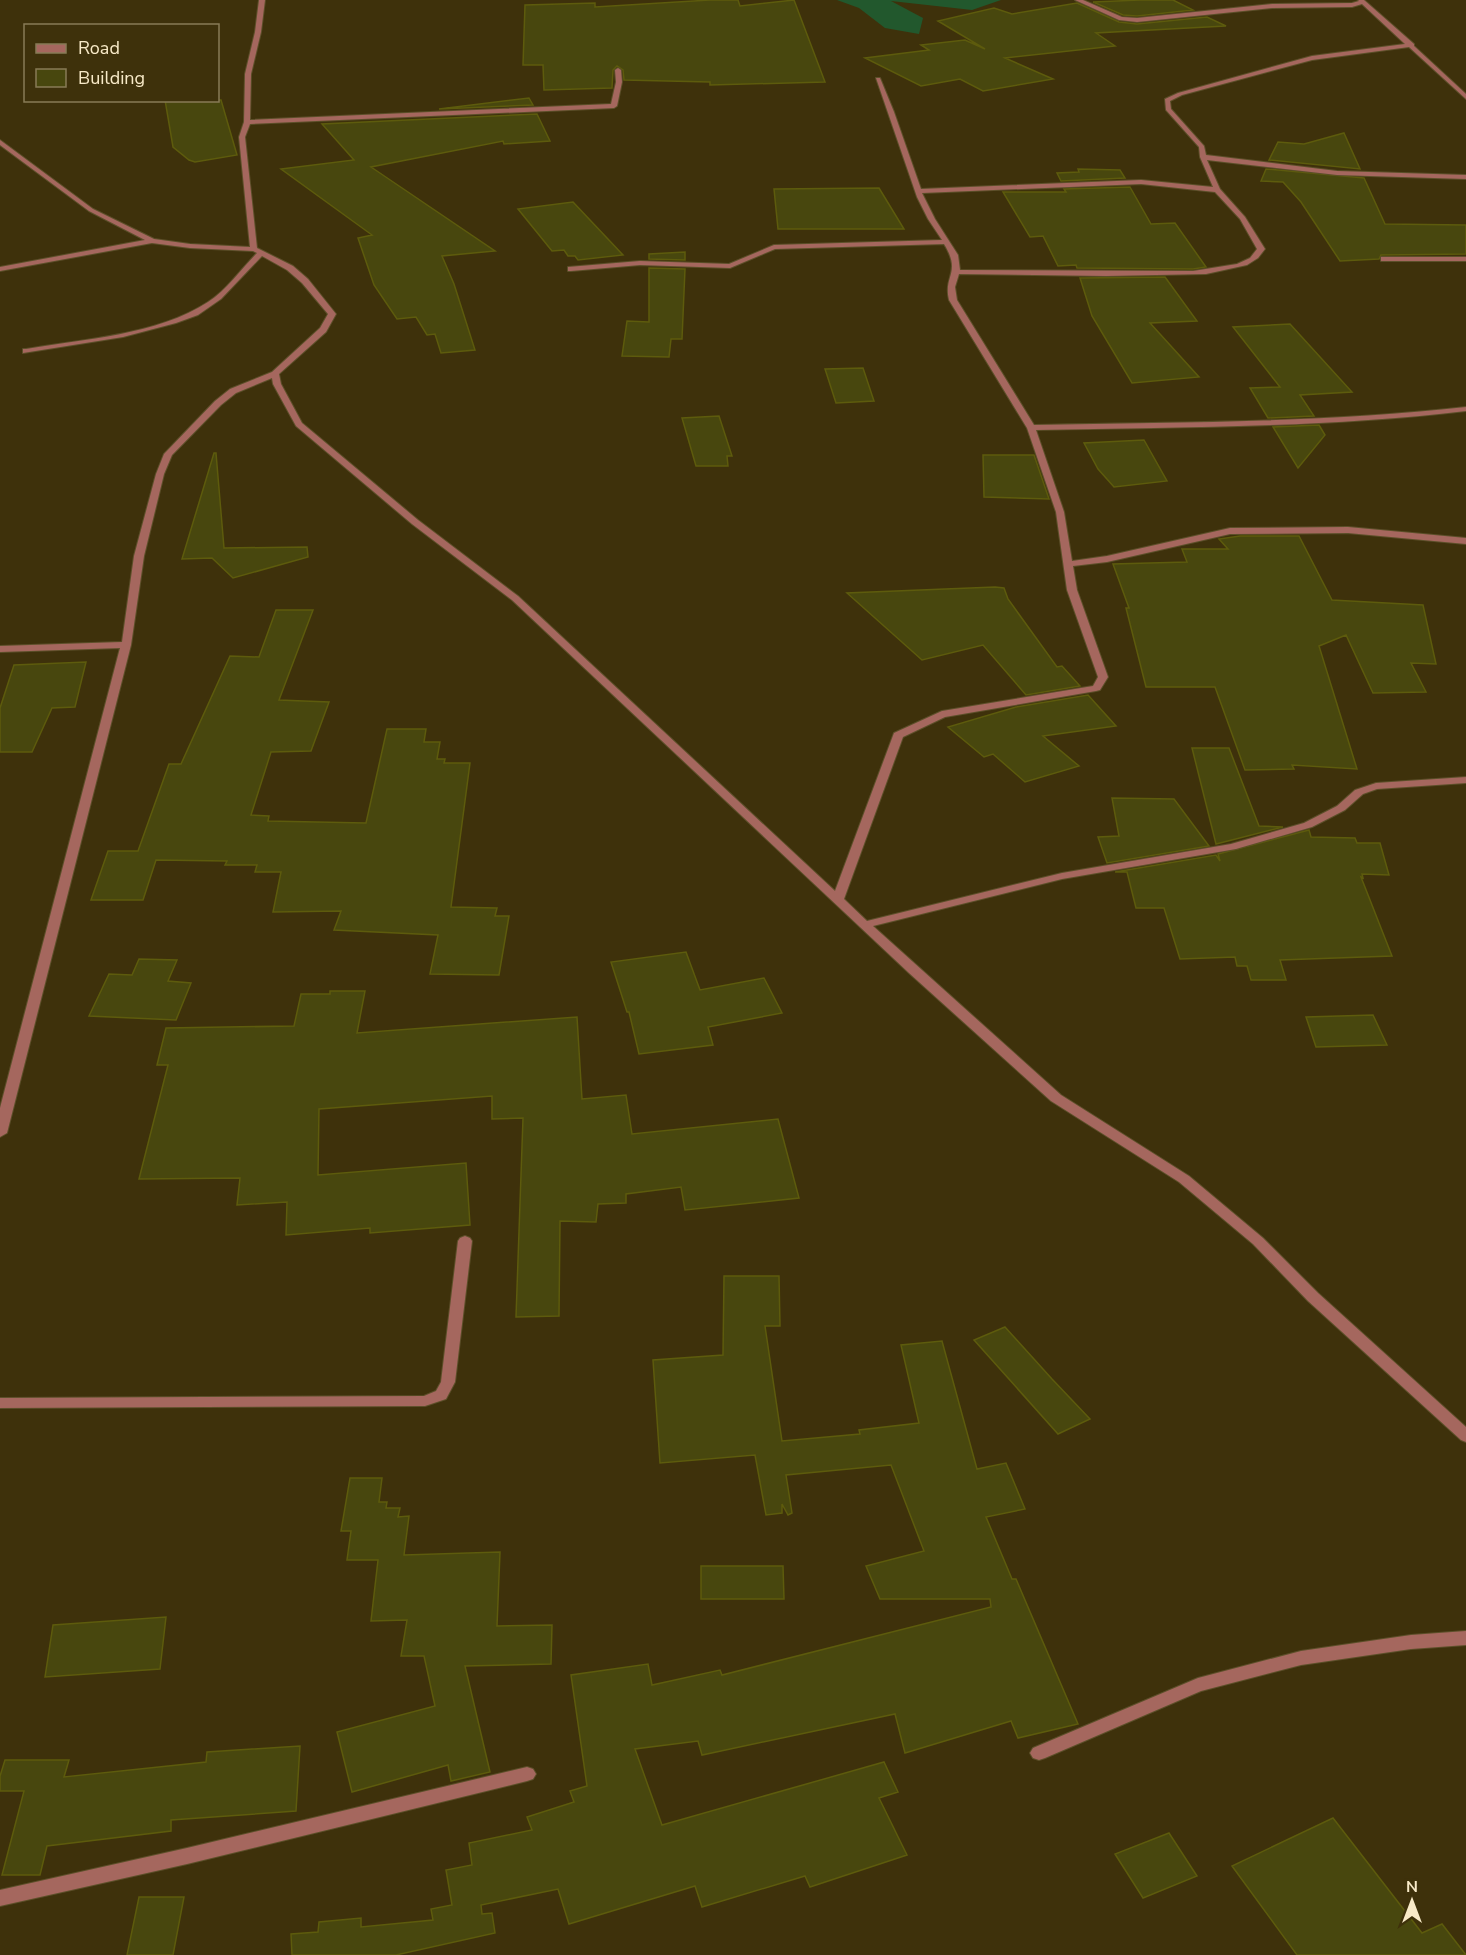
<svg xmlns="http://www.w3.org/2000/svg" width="1466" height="1955" viewBox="0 0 1466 1955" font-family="'Nunito Sans',sans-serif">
	<rect width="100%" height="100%" fill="#3e310b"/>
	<path fill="#22582d" d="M837 0H1001L972 10 891 1 923 18 919 34 885 28 859 8Z"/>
	<path fill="#48470e" stroke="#5d5b0d" stroke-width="1.5" d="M710 0H738L740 6 794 0 825 82 710 85V82L624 80 623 70 617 66 613 70 612 88 544 90 543 65H523L525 5 595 3V7Z
		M1140 0H1173L1193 10 1137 16 1123 15 1093 2Z
		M1077 3 1119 22 1137 24 1207 17 1226 26 1096 33 1115 46 1005 58 1053 79 983 91 960 79 921 86 865 58 929 50 921 45 965 40 985 49 938 21 994 8 1012 14Z
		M529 98 533 105 439 109Z
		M165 100H221L237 155 195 162 189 160 173 147Z
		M537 114 550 141 504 144 503 141 371 167 495 251 442 256 454 284 475 350 441 353 435 334 427 335 416 317 397 319 374 285 358 238 372 235 281 169 354 160 322 124Z
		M1344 133 1360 169 1269 160 1278 142 1304 144Z
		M1078 169 1120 170 1125 178 1061 181 1057 173 1079 172Z
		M1266 169 1364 178 1385 224 1466 225V254L1381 255 1379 259 1340 261 1301 202 1283 182 1261 181Z
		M1130 187 1151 224 1175 223 1206 267 1193 269 1077 268 1076 265 1058 266 1043 236 1030 237 1003 192H1066L1064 189Z
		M879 188 904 229H778L774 189Z
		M573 202 623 255 578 260 575 256H568L564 250 552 251 518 209Z
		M685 252V260L649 259V254Z
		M649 268 685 269 682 339H671L669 357 622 356 627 321 649 322Z
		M1165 277 1197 321 1150 323 1199 377 1132 383 1092 316 1080 278Z
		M1290 324 1352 392 1300 395 1314 416 1268 418 1250 388 1280 387 1233 327Z
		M863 368 874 401 836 403 825 369Z
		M719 416 732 456H727L728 466H696L682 418Z
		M1319 425 1325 435 1298 468 1273 427Z
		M1144 440 1167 481 1114 487 1098 469 1084 443Z
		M214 453H216L224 548 307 547 308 557 233 578 212 558 182 559Z
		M983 455H1034L1049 499 984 497Z
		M1240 536H1299L1332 600 1423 605 1436 664 1411 663 1426 692 1373 693 1346 635 1319 646 1357 769 1292 765 1294 769 1245 770 1215 687H1146L1126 608H1129L1113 564 1187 562 1182 549H1228L1219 539Z
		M995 587 1004 588 1008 599 1057 667 1062 666 1080 686 1026 695 983 645 922 660 847 593Z
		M276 610H313L279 700 329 702 311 751 271 752 251 815 269 816 268 821 366 823 387 729H426L424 742H440L437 759H445L444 763H470L451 907 497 908 495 916H509L499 975 430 974 438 935 334 930 341 911 273 912 281 872H255L257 865H225L227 861 156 860 143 900H91L108 851H138L169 764H181L230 656 259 657Z
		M86 662 75 707 52 708 32 752H0V708L14 665Z
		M1088 695 1116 726 1043 736 1079 766 1025 782 993 754 984 757 948 727 1016 707Z
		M1192 748H1229L1259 826 1283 827 1216 844Z
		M1112 798 1174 799 1209 846 1107 863 1098 837 1119 836Z
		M1309 830 1311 837 1355 838 1357 843H1380L1389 875 1362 874 1363 878 1361 877 1392 956 1280 960 1286 980H1251L1247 966H1237L1235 957 1180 959 1164 908H1136L1127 872H1115L1216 855 1220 861 1218 854Z
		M686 952 700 990 764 978 782 1013 708 1027 713 1045 639 1054 629 1012H627L611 962Z
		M139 959 177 960 168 981 191 983 176 1020 89 1016 109 974 132 975Z
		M330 991H365L357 1033 577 1017 582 1099 626 1095 632 1134 778 1119 799 1198 685 1210 681 1187 626 1194V1203L598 1204 596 1222 560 1221 559 1316 516 1317 523 1118 492 1119V1096L319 1109 318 1175 466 1163 470 1225 370 1233V1228L286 1235 287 1202 237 1205 240 1178 139 1179 168 1065H157L166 1028 294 1026 301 994H330Z
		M1373 1015 1387 1045 1316 1047 1306 1017Z
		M724 1276H779L780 1326H765L782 1441 860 1434 859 1430 919 1423 901 1345 942 1341 977 1469 1006 1463 1025 1509 986 1517 1012 1579H1016L1078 1724 1018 1738 1011 1721 905 1753 895 1714 702 1755 698 1741 635 1749 662 1825 884 1762 898 1792 879 1798 907 1855 810 1887 805 1876 702 1907 695 1886 569 1924 558 1889 481 1905 482 1914 492 1913 495 1933 396 1955H292L291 1934 318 1932 319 1922 361 1918V1927L433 1920 431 1909 452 1905 446 1870 472 1865 469 1843 532 1830 527 1817 574 1802 570 1791 587 1786 571 1675 648 1664 652 1685 720 1670 722 1675 991 1607 990 1599H880L866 1566 924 1551 891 1465 786 1475 792 1513 788 1515 782 1504V1513L766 1515 755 1455 660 1463 653 1360 723 1355Z
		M1005 1327 1052 1379 1090 1419 1058 1434 974 1340Z
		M350 1478H382L379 1502H387L386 1508H400L398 1517 409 1516 404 1555 500 1552 497 1626 552 1625 551 1664 465 1666 490 1772 451 1781 448 1765 352 1792 337 1732 435 1706 424 1656H401L407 1620 371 1621 378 1560H347L351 1531H341Z
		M701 1566H783L784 1599H701Z
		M166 1617 160 1669 45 1677 53 1625Z
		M300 1746 296 1811 171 1820V1831L47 1846 40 1875H2L24 1791H0V1776L5 1760H69L64 1777 206 1762 207 1752Z
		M1333 1818 1422 1933 1442 1924 1466 1955H1297L1232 1866Z
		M1169 1833 1197 1876 1143 1898 1115 1854Z
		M139 1897H184L173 1955H127Z"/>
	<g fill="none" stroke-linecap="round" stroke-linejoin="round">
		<g stroke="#5c4f29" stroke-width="2">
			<path id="street" d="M259 0H265L261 32 251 74 250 120 611 104 616 82 615 70 618 68 621 70 622 82 617 106 614 108 250 124 245 137 257 248 293 266 308 279 336 314 326 332 279 374 281 384 302 423 418 520 518 596 835 891 894 733 942 711 1093 686 1098 677 1067 590 1056 512 1027 428 949 300C943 275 962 273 944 244L775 249 730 268 640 265 571 271H568V267L640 261 729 264 774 245 942 240 928 219 917 197 876 78H880L894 112 921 189 1141 180 1213 187 1200 157 1199 147 1166 110 1165 99 1178 93 1312 56 1405 44 1362 4 1352 7 1272 8 1137 22 1119 20 1075 0H1083L1122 17 1137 18 1272 4 1352 3 1359 1 1358 0H1364L1414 44V46L1466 94V99L1409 47 1312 60 1182 95 1170 101 1171 109 1204 146 1206 155 1337 171 1466 175V179L1337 175 1207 160 1220 189 1245 217 1265 249 1258 258 1247 265 1206 274 1106 276 959 274 955 287 957 300 1034 425C1178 422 1323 423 1466 407V411C1323 428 1179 427 1036 430L1064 512 1072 561 1107 556 1230 528 1348 527 1466 538V544L1348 533 1230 534 1107 562 1073 566 1077 590 1108 677 1100 690 1096 691 945 717 903 737 844 899 867 921 1062 873 1231 844 1304 823 1337 806 1355 790 1376 783 1466 777V783L1377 789 1363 794 1345 810 1312 827 1236 849 1062 879 873 926 1061 1095 1189 1176 1263 1238 1318 1293 1466 1427V1442L1461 1440 1308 1301 1253 1244 1179 1182 1051 1101 909 973 512 600 412 524 296 426 273 384 272 378 236 393 221 405 172 455 164 474 144 556 131 645 7 1133 0 1137V1108L120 648 0 652V646L122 642 134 556 156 474 164 454 215 401 230 389 272 372 320 328 328 314 302 283 287 270 262 256 221 299 198 315 176 323 123 337 23 353V349H26C83 339 158 335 208 302 227 290 241 269 257 253L253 251 190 248 152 243 0 271V267L145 240 89 211 0 145V140L93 209 154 239 190 244 250 247 239 137 244 122 245 74 255 32ZM1141 184 1215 192 1240 219 1257 249 1250 258 1237 264 1193 271 960 270 958 255 935 219 922 193Z
				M1381 257H1466V261H1381Z
				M465 1236 470 1238 472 1241 455 1382 446 1399 425 1406 0 1408V1398L424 1396 436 1391 441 1382 458 1241 460 1238Z
				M1466 1631V1645L1411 1649 1301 1665 1201 1691 1045 1758 1039 1760 1033 1758 1030 1753 1033 1748 1198 1678 1301 1651 1411 1635Z
				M527 1767 533 1769 536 1774 533 1779 527 1781 187 1864 0 1906V1890L187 1848Z"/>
		</g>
		<use href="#street" fill="#a5675e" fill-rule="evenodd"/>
	</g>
	<rect x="24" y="24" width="195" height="78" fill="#3e310b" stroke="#887b57" stroke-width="1.5"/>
	<rect x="36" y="44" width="30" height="9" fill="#a5675e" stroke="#887b57" stroke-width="1.5"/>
	<text x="78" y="54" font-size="18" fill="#f8eac8">Road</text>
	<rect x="36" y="69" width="30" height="18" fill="#48470e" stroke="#887b57" stroke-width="1.5"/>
	<text x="78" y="84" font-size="18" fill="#f8eac8">Building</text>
	<g transform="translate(1412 1901)" stroke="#3e310b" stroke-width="4.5" paint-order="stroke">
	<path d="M0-4.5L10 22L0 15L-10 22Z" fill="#f8eac8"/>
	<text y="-9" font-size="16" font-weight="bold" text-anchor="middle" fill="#f8eac8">N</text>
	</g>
</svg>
